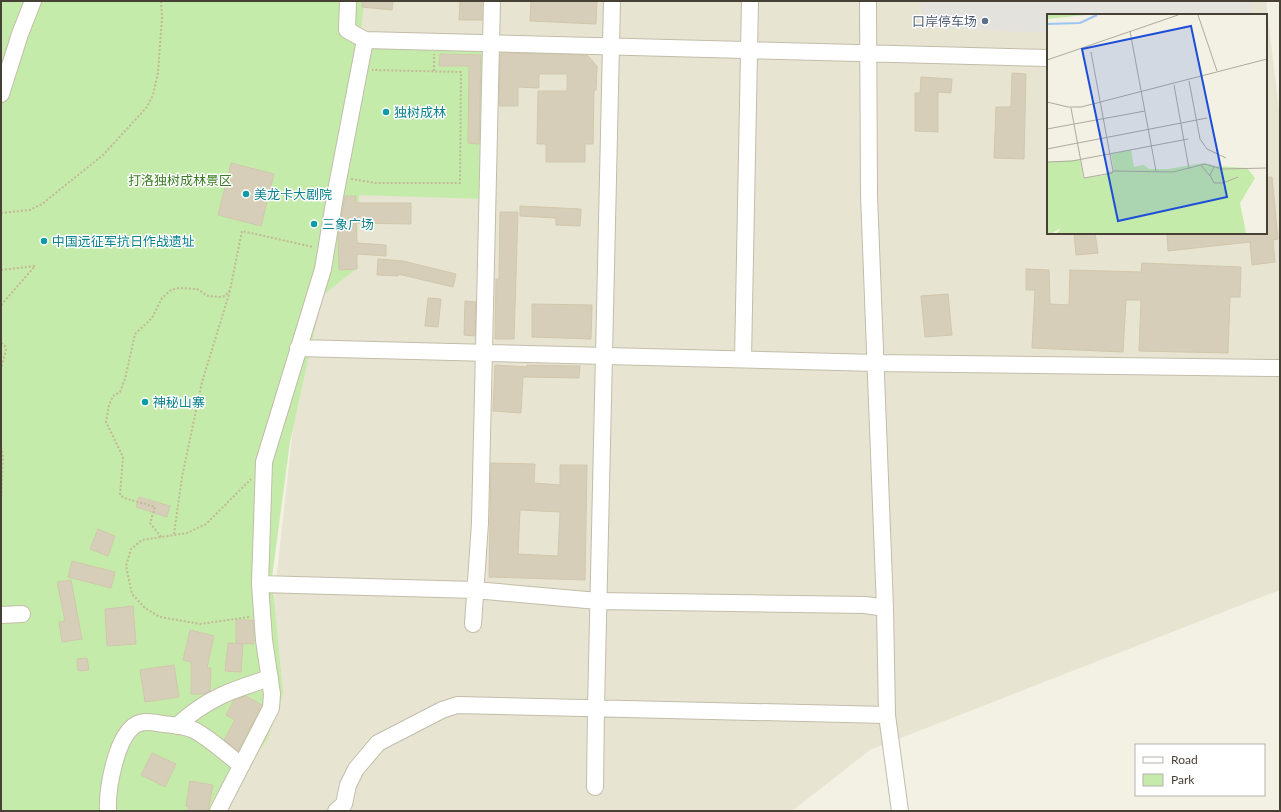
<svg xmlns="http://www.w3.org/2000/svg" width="1281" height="812" viewBox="0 0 1281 812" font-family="Lato,'Noto Sans SC',sans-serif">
	<rect width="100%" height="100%" fill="#f3f1e4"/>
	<path fill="#e8e4d2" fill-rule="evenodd" d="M354 1H1266L1280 119V590L870 750 792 811H138L273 609 303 337ZM1048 15H1266V233H1048Z"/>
	<path fill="#c5ebaa" d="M1 1H364L360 46 486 48 484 199 359 195 356 269 322 296 290 442 272 577 283 694 267 740 238 779 228 811H1Z"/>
	<path fill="#e4e2dd" d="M921 1H1250L1252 15H1048V33L922 27Z"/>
	<path fill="#d6ceb9" stroke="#d1c7ac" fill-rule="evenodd" d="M362 1H393L392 10 362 7Z
		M460 1H482V20H459Z
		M531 1H597L596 24 530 21Z
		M500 53 587 55 597 66 596 90H594L593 144H585V162H546V144H537L538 91H567V74H539V88L518 87V106H499Z
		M440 54 481 55 479 144 468 143 469 66H439Z
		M1012 73 1026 74 1024 159 994 158 996 107H1011Z
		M921 77 952 79 951 93 938 92V132L915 131V93H920Z
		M231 163 274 174 261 226 218 215Z
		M1266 177H1272L1278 239 1273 240 1275 262 1252 265 1250 242 1168 251 1167 233H1266Z
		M345 196H356V203H411V224L356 223 357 243 386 245V256L357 254V269L339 270 338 236Z
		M520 206 581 209 580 226 556 225V218L520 216Z
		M500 212H518L514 339H495L496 279H499Z
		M1074 233H1095L1098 253 1076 255Z
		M378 259 403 261 456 274 453 287 398 274V276L377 275Z
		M1142 263 1241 267 1240 297H1230L1228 353 1139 351 1141 300H1126L1123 352 1032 348 1035 290H1026V269L1049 270 1050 304 1069 305 1070 270 1141 272Z
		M948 294 952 335 925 337 921 296Z
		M428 298 441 299 438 327 425 326Z
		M465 301 476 302 475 336 464 335Z
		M532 304 592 305 591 339 532 337Z
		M495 365 527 367V365L580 366 579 378 523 377 521 413 493 411Z
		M491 463 535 464 534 483 560 485V465H587L585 580 489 577ZM520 510 560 512 558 556 518 554Z
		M139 497 170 506 167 517 136 507Z
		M98 529 115 536 108 556 90 549Z
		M72 561 115 572 111 588 68 577Z
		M71 580 82 639 62 642 59 622 65 621 57 582Z
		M133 606 136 644 107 646 105 609Z
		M236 620H253L254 644 236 643Z
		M190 630 214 636 207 668H211L210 691 204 694H191V662L183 660Z
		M228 643 243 644 241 672 225 671Z
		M87 658 89 670 78 671 77 659Z
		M174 665 179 697 145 702 140 670Z
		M246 696 262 705 238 751 224 740 235 720 226 715 234 700Z
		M152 753 176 764 165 787 141 775Z
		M190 781 213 785 208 811H188L189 807 186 806Z"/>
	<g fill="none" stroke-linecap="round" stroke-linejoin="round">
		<g stroke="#c2bda9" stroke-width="18">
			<path id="minor" d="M348 1 347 30 365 40 1048 58
				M868 1 869 195 885 608 887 715 900 811
				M1 94 20 34 33 1
				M298 348 876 363 1280 368
				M743 359 750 1
				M260 584 475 590 598 601 865 605 885 608
				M1 615 22 614
				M473 624 480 523 492 1
				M177 726C207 698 232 690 270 678
				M595 787 596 708 612 1
				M108 811C107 789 116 735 137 724 145 720 156 723 164 724 174 725 185 726 194 730 211 739 226 754 241 765
				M218 811 271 708 272 694 264 640 260 584 264 462 323 269 336 191 365 40
				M336 811 344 804 348 785 356 769 378 743 442 710 457 705 887 715"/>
		</g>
		<path stroke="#c2b896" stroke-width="2" stroke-dasharray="2 2" stroke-linecap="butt" d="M434 71V54
			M351 179 376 183H460L461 72 372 70
			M1 213 30 210 42 204 103 155 147 107 153 95 158 73 162 18 161 1
			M1 270 35 266
			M1 305 35 266
			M1 343 5 346 6 350 1 369
			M1 447 3 455 1 501
			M174 534 182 477 202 382 230 291
			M161 537 150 523 155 507 124 498 120 495 123 457 106 422 109 405 113 396 120 392 125 379 135 334 152 318 162 298 171 290 179 288 197 289 208 296 220 297 225 296 230 290 242 231 313 247
			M249 617 200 624 160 617 145 608 132 594 126 566 131 549 142 540 187 533 206 524 251 479"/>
		<use href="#minor" stroke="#fff" stroke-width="16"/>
	</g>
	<circle fill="#5c6f8a" stroke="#fff" stroke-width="1.5" cx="985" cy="21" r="4"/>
	<g fill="#0f9aa8" stroke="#fff" stroke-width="1.5">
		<circle cx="386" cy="112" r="4"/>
		<circle cx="246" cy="194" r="4"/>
		<circle cx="314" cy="224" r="4"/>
		<circle cx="44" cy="241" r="4"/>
		<circle cx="145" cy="402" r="4"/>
	</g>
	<g text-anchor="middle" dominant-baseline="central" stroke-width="3" stroke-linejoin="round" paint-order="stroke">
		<g font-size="13" fill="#4e5e75" stroke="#fff" text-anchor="end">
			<text x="977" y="21">口岸停车场</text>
		</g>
		<g font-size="13" fill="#0d838f" stroke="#fff" text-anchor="start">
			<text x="394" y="112">独树成林</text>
			<text x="254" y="194">美龙卡大剧院</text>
			<text x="322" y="224">三象广场</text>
			<text x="52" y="241">中国远征军抗日作战遗址</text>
			<text x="153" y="402">神秘山寨</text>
		</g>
		<g font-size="13" fill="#3a7c23" stroke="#fff">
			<text x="180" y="180">打洛独树成林景区</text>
		</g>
	</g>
	<g transform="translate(1047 14)">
		<rect width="220" height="220" fill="#f3f1e4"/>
		<path d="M0 1H39L0 5ZM84 136 87 153 97 151 102 155H122L156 149 169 152 200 154 208 164 193 189 199 219H10L14 214 5 219H0V148L33 146 36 164 59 161V158L67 157 64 140Z" fill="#c5ebaa"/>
		<path fill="none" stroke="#9cc5f5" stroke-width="2" d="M0 10 33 9 50 1"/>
		<path fill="none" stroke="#aeab9e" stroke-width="1" d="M151 1 170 57M83 17 109 157M44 38 66 157M0 46 131 1M142 67 153 125 160 135 179 144M127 71 142 155M0 88 21 93H34L220 45M24 94 37 164 65 159 66 157 126 158 158 150 175 155 220 154M0 115 98 97M0 135 160 104M0 148 25 147 141 125M154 151 163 162M167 153 163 161 167 169H176L191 163"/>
		<path fill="#1d4ed8" fill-opacity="0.15" stroke="#1d4ed8" stroke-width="2" d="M144 12 180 183 71 207 35 35Z"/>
		<rect width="220" height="220" fill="none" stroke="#464134" stroke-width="2"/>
	</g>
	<rect width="1281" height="812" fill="none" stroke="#464134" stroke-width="4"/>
	<rect x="1135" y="744" width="130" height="52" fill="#ffffff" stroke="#b5b3ae"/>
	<rect x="1143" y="757" width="20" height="6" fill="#ffffff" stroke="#b5b3ae"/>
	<text x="1171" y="764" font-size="12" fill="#464134">Road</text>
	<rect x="1143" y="774" width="20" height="12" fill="#c5ebaa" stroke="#b5b3ae"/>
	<text x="1171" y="784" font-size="12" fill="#464134">Park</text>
</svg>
